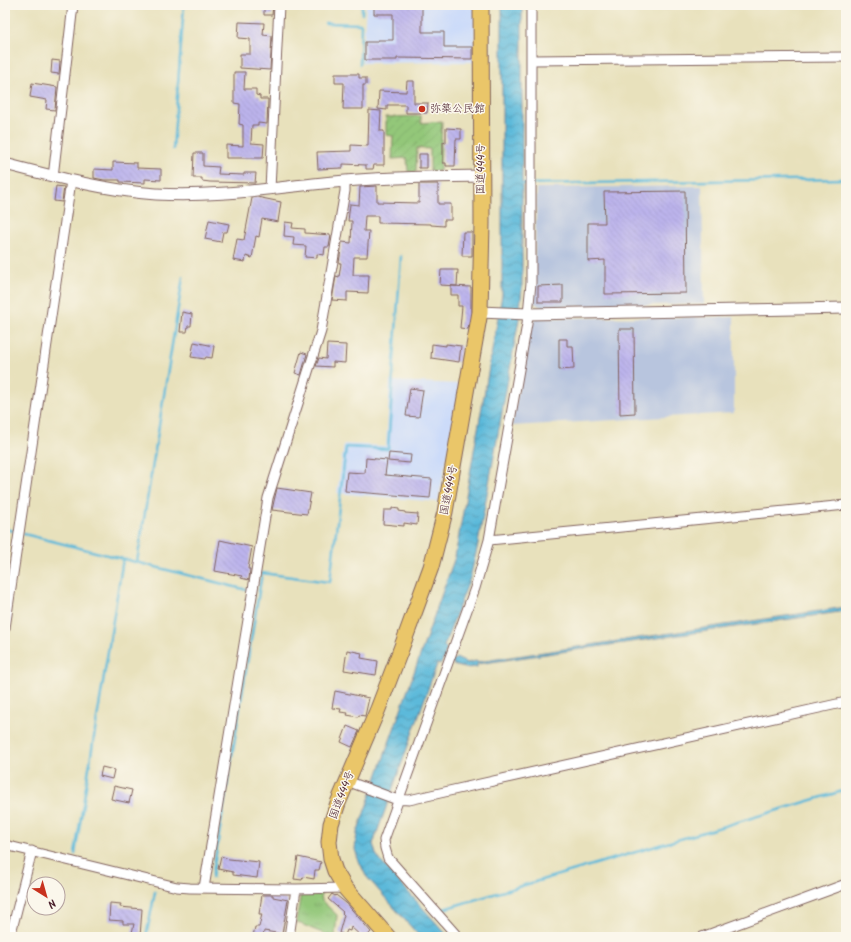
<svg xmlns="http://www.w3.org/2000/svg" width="851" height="942" viewBox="0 0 851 942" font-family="Kalam,'Klee One',sans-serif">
	<defs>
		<pattern id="grass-tufts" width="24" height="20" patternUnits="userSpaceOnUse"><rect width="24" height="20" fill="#93c779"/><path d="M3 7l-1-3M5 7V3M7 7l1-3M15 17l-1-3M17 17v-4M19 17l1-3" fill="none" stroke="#80aa69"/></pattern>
		<pattern id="garden-furrows" width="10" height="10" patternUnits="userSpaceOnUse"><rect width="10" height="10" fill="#93c779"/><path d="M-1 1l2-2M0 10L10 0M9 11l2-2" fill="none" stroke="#80aa69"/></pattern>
		<pattern id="water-waves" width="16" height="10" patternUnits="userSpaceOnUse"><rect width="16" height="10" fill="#5cb9da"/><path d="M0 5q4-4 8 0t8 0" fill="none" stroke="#4e96b1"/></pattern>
		<pattern id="building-back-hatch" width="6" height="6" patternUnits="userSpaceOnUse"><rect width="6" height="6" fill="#bcb4ec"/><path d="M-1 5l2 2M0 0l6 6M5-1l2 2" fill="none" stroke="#a39acb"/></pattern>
	</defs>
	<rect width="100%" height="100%" fill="#fbf7ec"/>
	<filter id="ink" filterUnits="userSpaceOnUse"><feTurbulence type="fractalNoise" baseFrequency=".025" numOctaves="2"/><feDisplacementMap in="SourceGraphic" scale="8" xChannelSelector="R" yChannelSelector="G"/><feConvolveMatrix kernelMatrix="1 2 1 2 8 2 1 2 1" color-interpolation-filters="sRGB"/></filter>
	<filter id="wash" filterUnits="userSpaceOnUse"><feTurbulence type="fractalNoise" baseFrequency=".012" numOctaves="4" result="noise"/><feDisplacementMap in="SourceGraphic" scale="16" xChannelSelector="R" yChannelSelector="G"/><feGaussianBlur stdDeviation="0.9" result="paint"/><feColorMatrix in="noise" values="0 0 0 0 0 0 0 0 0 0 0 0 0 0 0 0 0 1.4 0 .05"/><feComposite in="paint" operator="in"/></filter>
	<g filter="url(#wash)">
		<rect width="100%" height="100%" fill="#e8e1bc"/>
		<path fill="#ccdbf9" d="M366 5H475V62L362 63Z
			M390 381 461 384 438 502 337 493 344 444 386 446Z"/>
		<path fill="#b8c5de" d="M702 186 704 304 541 307 533 302 537 188Z
			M734 317V413L512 426 529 327 537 318Z"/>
		<path fill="url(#grass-tufts)" stroke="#6e7352" d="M301 893 321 894 322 901 337 915 335 936 337 937H327V935L296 922Z"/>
		<path fill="url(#garden-furrows)" stroke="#6e7352" d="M421 116V123L442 121 440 171H430V149L417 148 416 172H408L407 158 392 159 393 136 386 135V117Z"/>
		<path fill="url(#water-waves)" stroke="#536c82" d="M502 5H522V288L519 319 477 549 470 578 444 646 447 649 444 656 454 660 456 658 467 663 476 661 477 662 846 607V611L477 664V667L465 668 453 665 454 663 443 659 441 664H437L373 844 376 854 382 863 449 937H420L366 876 358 859 355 849 357 833 455 557 502 295Z"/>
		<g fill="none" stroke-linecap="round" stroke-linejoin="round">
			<path stroke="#5cb9da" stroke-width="2.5" d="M362 14V5
				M325 23 361 24 360 64
				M173 149 184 5
				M521 184 846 179
				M5 529 14 531
				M24 534 247 590
				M137 562 183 277
				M75 854 123 559
				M212 878 262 573 330 582 346 447 388 449 401 256
				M440 910 846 790
				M146 937 155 892"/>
		</g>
		<g id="blocks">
			<path fill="url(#building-back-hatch)" d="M264 5H273L272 15H264Z
				M374 5H422V32H444V47H472V59L397 58V60H365V42H377V40H393V14H374Z
				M239 22 264 23 263 35 272 36 270 70 240 68V54H250V39L238 38Z
				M52 60 60 61 59 74 51 73Z
				M234 72H245L244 89H256V95L260 96V99H268L267 124 258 123V125H252L251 143 264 144 263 158H226V145L243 146V125L239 124 240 104 234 103Z
				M335 74H359V78H366V85H363V109H343L344 83H335Z
				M407 81H414V103H428L427 113H406V105H387V110L378 109 379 91 406 92Z
				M32 83 57 87 55 110 46 109 47 100 30 97Z
				M369 110 381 111 380 131H384V165H374L373 169H366V165L343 164V168L318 169 317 152 351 151V145L368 146Z
				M446 128 461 129V139H456L455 166H446V163H443V142L446 143Z
				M194 153H203V166L219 167 218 174 244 175V173H256L255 183 210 182 202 181V178H193Z
				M419 154H427V168H419Z
				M113 162 137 163V168L161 169V180L145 179V183L120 182V180H104L94 178V169L113 170Z
				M419 184H438V204H451V220H444V226L431 225V224L378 223V216H365L364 231H369L367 257H354L353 275H369L368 293 347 292V301L332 300 336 276 339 277 341 263H339L342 242 351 243 352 221H348L350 204 359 205 360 187 377 186V202L419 203Z
				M56 186 64 187 62 202 54 201Z
				M685 191 686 293 605 294V260L588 261V223H605L604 192Z
				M257 197 281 202 278 222 262 219 259 237 256 236 252 258 246 256 245 262 233 260 237 239 244 240 252 198Z
				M209 220 229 224 227 232H223L221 242 205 239Z
				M285 222 293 223 292 228 305 229V233L331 235 329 247H325L324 255 317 254V258L305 257 306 246 293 245 294 237 284 236Z
				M463 232H472V256H462Z
				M441 270H458L457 286 440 285Z
				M563 285V302H538V286Z
				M451 286 471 287V311L468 329 460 328 462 306H458V295H451Z
				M182 312 192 314 191 326H188L187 332H180Z
				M619 329H634L635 413 620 414Z
				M559 339H567V346H573L574 369 559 370Z
				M194 342 214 346 212 358 206 357 205 359 191 357Z
				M327 344 346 345 345 363 333 362V367L316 366 319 358 326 359Z
				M432 344 446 346V344L461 346 459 362 431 358Z
				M301 352 307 354 301 375 295 373Z
				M410 388 423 390 419 417 406 416Z
				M389 453 411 455 410 463 388 461Z
				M366 458 387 460 385 475 432 479 430 498 345 491 347 472 365 473Z
				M277 488 311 493 307 514 272 510Z
				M392 508 399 509V511L405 512V513L418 514 417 525 404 523V526L383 524 384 510H392Z
				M220 540 252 547 248 569H250L249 580 241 578 242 576 215 571Z
				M347 650 362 653 361 658 378 661 376 675 344 670Z
				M335 691 369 698 365 716 359 715 358 717 347 715 348 713 340 712 341 709 332 708Z
				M347 726 359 731 352 747 341 742Z
				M102 767 114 770 112 779 100 776Z
				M114 786 132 790 129 803 111 799Z
				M221 856 229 859 259 862 257 878 233 875V872L218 869Z
				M298 857 321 862 319 870H315L314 879 303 877 302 880 294 879Z
				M332 894 335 896 336 895 346 903 371 932 366 937H362L351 927 350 931 347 930 345 935 339 933 344 915 342 913 343 912 328 899Z
				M262 895H273V897L288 900 282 934 264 931 263 937 253 936 255 927H259L262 914H259Z
				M110 903 121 904 120 907 142 909 140 937H131L134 924H123V921L109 920Z"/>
		</g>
	</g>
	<g filter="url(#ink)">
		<use href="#blocks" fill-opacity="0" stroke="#81635e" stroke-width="1"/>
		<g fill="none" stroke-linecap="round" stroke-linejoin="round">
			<g stroke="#81635e" stroke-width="11">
				<path id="minor" d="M532 60 846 57
					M53 177 73 5
					M270 189 279 5
					M489 540 527 324 531 283V5
					M5 628 71 181
					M347 781 395 799 409 800 846 702
					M5 845 177 887 190 888 296 889 345 888
					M204 888 268 498 321 331 345 191V181
					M10 937 32 851
					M289 937 296 889
					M458 937 388 858 385 848 384 840 475 588 489 540 846 505
					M702 937 846 884"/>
			</g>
			<g stroke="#81635e" stroke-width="13">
				<path id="tertiary" d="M5 164C55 177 104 190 156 194 219 198 282 186 345 181 391 177 436 177 481 176
					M480 312 528 314 846 308"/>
			</g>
			<g stroke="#81635e" stroke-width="17">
				<path id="trunk" d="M388 937 345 888 335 871 331 859 329 842 331 824 338 803 378 709 401 649 431 567 445 512 480 312 482 223 481 5"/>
			</g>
			<use href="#minor" stroke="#fff" stroke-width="9"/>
			<use href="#tertiary" stroke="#fff" stroke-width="11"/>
			<use href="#trunk" stroke="#eac669" stroke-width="15"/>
		</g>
	</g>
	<circle fill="#c8321e" stroke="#fbf7ec" stroke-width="1.5" cx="422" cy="109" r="4"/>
	<g text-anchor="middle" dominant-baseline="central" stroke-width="3" stroke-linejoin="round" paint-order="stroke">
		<g font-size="11" fill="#4a1f2b" stroke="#fbf7ec" text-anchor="start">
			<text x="430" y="109">弥築公民館</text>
		</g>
		<g font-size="11" fill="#4a1f2b" stroke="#fbf7ec">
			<text transform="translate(481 169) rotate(-90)">国道444号</text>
			<text transform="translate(449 490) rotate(-79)">国道444号</text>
			<text transform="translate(342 795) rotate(-69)">国道444号</text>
		</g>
	</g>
	<rect width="851" height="942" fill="none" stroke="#fbf7ec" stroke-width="20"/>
	<g transform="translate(46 896) rotate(143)"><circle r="19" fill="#fbf7ec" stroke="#b4a19f"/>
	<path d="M0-3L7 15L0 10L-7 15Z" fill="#c8321e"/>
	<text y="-6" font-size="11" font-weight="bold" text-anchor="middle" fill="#4a1f2b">N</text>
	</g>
</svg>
